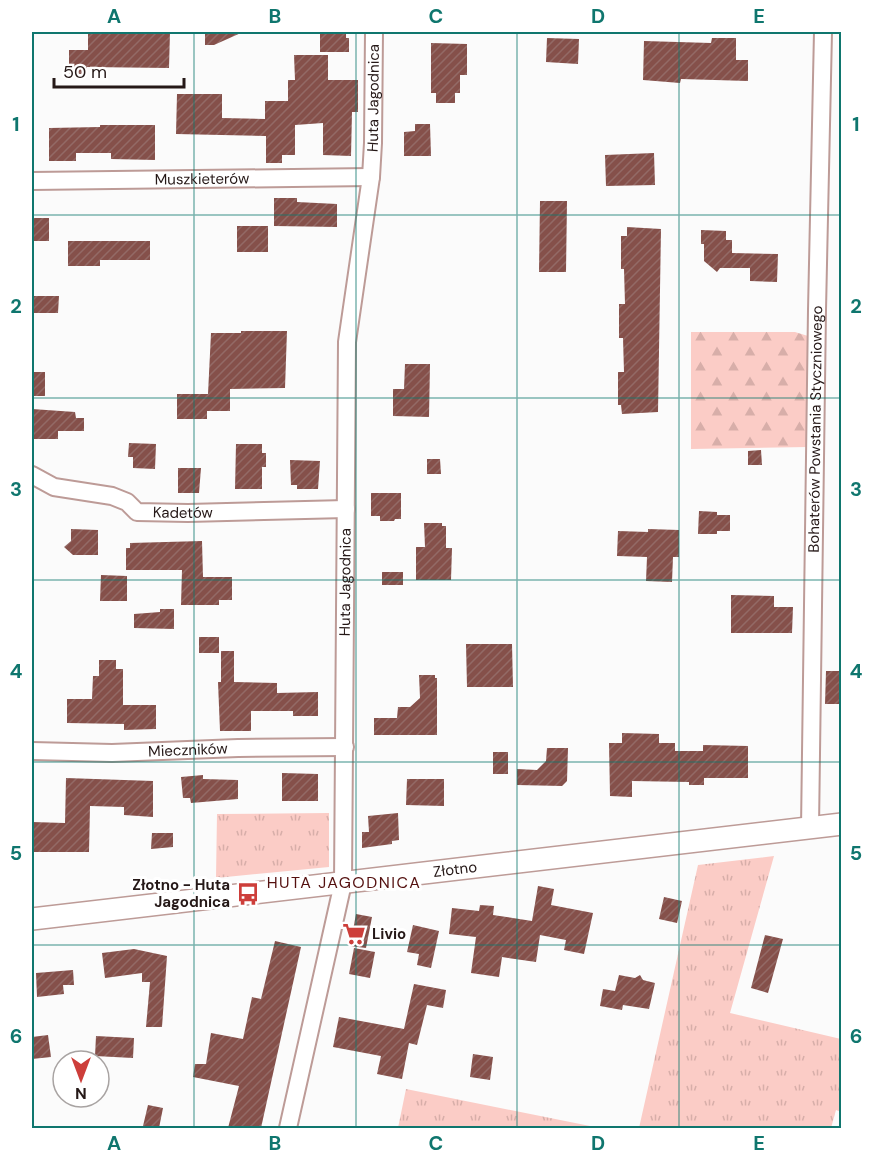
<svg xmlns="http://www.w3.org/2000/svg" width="873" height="1160" viewBox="0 0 873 1160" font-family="'DM Sans',sans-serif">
	<defs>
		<pattern id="grass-tufts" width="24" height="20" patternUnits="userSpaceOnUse" patternTransform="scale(1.5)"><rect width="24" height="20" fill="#fbccc6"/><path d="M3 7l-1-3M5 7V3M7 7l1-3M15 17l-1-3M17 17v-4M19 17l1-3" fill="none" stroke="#d7aea9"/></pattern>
		<pattern id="forest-firs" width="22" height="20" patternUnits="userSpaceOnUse" patternTransform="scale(1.5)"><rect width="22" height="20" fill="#fbccc6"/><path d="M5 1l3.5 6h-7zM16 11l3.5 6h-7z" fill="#d7aea9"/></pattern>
		<pattern id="building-hatch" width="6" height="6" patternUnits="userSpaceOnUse" patternTransform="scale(1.5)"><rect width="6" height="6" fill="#85504a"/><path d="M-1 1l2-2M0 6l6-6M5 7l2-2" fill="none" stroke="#936a66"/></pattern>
	</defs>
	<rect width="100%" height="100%" fill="#fbfbfb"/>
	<path fill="url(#grass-tufts)" d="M329 813V867L216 878 217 814Z
		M774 856 730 1013 841 1039V1112L836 1110 831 1128H639L698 865Z
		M406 1089 600 1128H398Z"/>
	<path fill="url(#forest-firs)" d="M691 332H795L808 336V447L691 449Z"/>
	<path fill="url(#building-hatch)" d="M88 32H170L169 68 87 67V74H69V50H88Z
		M205 32H243L214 45H205Z
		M320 32H346V38H349V52H320Z
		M547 38 579 39 578 64 546 62Z
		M712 38H736V60H748V81L681 79 680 83 643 80 644 41 711 43Z
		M431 43 467 44V75H460V93H455V103H436V93H431Z
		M294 55H328V80H358V112H352L351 156 323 155V123L295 125V155H282V163H266V136L176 134 177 94H222V118L265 119V101H288V80H295Z
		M415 124H430L431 156H404V132L415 131Z
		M100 125H155V160L111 159V153H76V161H49V128L100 127Z
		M654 153 655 185 606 186 605 155Z
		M274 198H297V202L337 204V227L274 226Z
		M540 201H567L566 272H539Z
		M32 218H49V241H32Z
		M237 226H268V252H237Z
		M627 227 661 229 658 412 622 414 621 405H618V372H624L623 338H619V304H625L624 269H621V236H627Z
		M701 230 726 231V240H732V253L778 254 777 282 750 281V268H720L717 272 704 261V244H701Z
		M68 241H150V260H100V266H68Z
		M32 296H59L58 313H32Z
		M241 331H287L285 388 230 389V411H207V419H177V394H208L211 333H241Z
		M405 364H430L429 417 393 416V389H404Z
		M32 372H45V396H32Z
		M32 409 75 412 76 418H84V431H58V439H32Z
		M129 443 156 444 155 469 133 468V457H128Z
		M236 444H262V453H266V467H262V489H235Z
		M761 450 762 465H748V451Z
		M427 459H440L441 474H427Z
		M290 460 320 461 318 489H297V485H291Z
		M178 468H201L199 493H178Z
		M371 493H401V519H395L394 521H380V516H371Z
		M699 511 717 512V515H730V531H717V534H698Z
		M424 523H442V526H446V548H452L451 580H416V547H425Z
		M71 529 98 530V555H73L64 547 71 541Z
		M648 529 679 530V557H673L672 582 646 581 647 557 617 556 618 531 648 532Z
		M202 541 203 577H232V600H219V605H181L182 570H126V548H130V543Z
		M382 572H403V585H382Z
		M101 575 127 576V601H100Z
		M731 595 774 596V607H793L792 633H731Z
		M160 609H174V629L134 628V614L160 612Z
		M199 637H219V653H199Z
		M466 644H512L513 687H467Z
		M221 651H234V682L277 683V693L318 692V716H293V711H251V731H220L218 682H221Z
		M99 660H116V669H123V705H156V729L124 730V724L67 723V699H92L93 676H99Z
		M826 671H842V704H825Z
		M419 675H435V678H437V735H374V718H397L398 707H410L420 698Z
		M622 733 659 734V743H675V751H703V745L748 746V778H704V785H689V782L632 781V797L610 796 609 743H622Z
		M547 748H568L567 781 562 786 517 785V769L537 770 546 761Z
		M493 752H508V774H493Z
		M282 773 318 774V801H282Z
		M203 775V779L238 780V799L191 803 190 798H183L181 777Z
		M66 778 153 781V817L124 815V807L90 806 89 852H32V822L65 823Z
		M407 779H444V806L406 805Z
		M398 813 399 840 392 841V844L362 848V832H369L368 816Z
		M152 833H173V847L151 849Z
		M538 886 554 889 551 905 593 913 584 954 564 950 566 940 540 935 536 962 502 957 499 977 471 973 476 937 449 934 452 908 479 911 480 905 494 906 493 915 532 921Z
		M664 897 682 901 677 923 659 919Z
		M356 914 372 917 366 948 350 946Z
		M413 925 439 931 431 968 417 965 419 954 407 952Z
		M765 935 783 939 768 993 751 988Z
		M275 941 301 947 261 1128H228L239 1086 193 1077 195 1064H206L211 1033 243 1039 252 997 261 999Z
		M354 948 375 952 370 978 349 974Z
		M134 949 167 956 162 1027H146L150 982H142V973L105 978 102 953Z
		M73 970 74 985H63L64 994 37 997 36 973Z
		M619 975 635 978 640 975 643 980 655 983 649 1009 623 1005 622 1010 600 1006 603 989 615 991Z
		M414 984 446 990 443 1008 427 1005 417 1045 409 1043 402 1079 377 1074 381 1056 333 1047 339 1017 404 1029Z
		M48 1035 51 1057 32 1059V1037Z
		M96 1036 134 1038 133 1058 95 1056Z
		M473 1054 493 1057 490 1080 470 1077Z
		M148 1105 163 1108 159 1128 143 1126Z"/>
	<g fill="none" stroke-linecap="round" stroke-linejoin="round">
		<g stroke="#bd9b97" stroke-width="20">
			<g id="minor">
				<path id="s1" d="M32 181 371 177"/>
				<path id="s2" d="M32 475 54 487 112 496 127 502 137 512 188 513 346 509"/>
				<path id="s3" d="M32 751 112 753 238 748 345 747"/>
				<path id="s4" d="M810 828 817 310 823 32"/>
				<path id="s5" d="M288 1128 343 883 347 342 371 177 373 143 374 32"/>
			</g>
		</g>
		<g stroke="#bd9b97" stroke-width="24">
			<g id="tertiary">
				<path id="s6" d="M32 919 842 824"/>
			</g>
		</g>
		<use href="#minor" stroke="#fff" stroke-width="16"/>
		<use href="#tertiary" stroke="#fff" stroke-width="21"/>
	</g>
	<path fill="none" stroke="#0f766e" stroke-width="1.5" stroke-opacity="0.55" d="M194 32V1128M356 32V1128M517 32V1128M679 32V1128M32 215H842M32 398H842M32 580H842M32 762H842M32 945H842"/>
	<defs>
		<g id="bus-bare" transform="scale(1.8)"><path d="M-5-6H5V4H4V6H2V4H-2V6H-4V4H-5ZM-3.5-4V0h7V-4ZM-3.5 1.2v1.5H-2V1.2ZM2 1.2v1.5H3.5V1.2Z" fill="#cd3e3a" stroke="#fff" stroke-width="2.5" paint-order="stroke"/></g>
		<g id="supermarket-bare" transform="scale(1.8)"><path d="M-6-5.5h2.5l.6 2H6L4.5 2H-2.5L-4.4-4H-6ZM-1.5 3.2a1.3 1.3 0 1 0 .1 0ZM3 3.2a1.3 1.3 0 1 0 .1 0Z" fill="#cd3e3a" stroke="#fff" stroke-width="2.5" paint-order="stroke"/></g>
	</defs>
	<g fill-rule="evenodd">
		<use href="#bus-bare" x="248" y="894"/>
		<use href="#supermarket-bare" x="354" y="934"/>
	</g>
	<g text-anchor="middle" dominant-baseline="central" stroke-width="6" stroke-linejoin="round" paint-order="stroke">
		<g font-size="15" fill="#251817" stroke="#fff">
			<text stroke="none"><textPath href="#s5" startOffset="1038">Huta Jagodnica</textPath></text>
			<text stroke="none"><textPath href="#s1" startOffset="170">Muszkieterów</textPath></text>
			<text stroke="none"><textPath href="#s4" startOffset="399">Bohaterów Powstania Styczniowego</textPath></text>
			<text stroke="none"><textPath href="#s2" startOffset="160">Kadetów</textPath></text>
			<text stroke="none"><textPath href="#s5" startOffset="552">Huta Jagodnica</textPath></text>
			<text stroke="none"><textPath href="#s3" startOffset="156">Mieczników</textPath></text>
			<text stroke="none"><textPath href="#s6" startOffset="426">Złotno</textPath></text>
		</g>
		<g font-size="15" font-weight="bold" fill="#251817" stroke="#fff" text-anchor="end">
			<text x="230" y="885">Złotno - Huta<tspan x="230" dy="17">Jagodnica</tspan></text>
			<text x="372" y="934" text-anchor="start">Livio</text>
		</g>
		<g font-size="16" letter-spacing="1.5" fill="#54100f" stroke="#fff">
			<text x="344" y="882">HUTA JAGODNICA</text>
		</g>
	</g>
	<rect width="873" height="1160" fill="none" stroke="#ffffff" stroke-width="66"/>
	<g transform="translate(81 1079) rotate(180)"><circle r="28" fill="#ffffff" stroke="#a8a3a2" stroke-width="1.5"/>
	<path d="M0-4.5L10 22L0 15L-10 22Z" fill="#cd3e3a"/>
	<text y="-9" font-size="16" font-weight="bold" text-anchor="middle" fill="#251817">N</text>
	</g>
	<path d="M54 78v9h130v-9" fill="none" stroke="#251817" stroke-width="3"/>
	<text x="63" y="78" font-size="18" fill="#251817" stroke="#ffffff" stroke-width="4.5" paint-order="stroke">50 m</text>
	<rect x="33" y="33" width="807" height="1094" fill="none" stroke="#0f766e" stroke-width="2"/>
	<g font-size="20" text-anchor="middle" font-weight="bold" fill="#0f766e">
		<text x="114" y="23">A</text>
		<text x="275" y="23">B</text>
		<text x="436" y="23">C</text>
		<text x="598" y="23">D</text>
		<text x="759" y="23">E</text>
		<text x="16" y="131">1</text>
		<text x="856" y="131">1</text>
		<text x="16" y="313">2</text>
		<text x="856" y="313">2</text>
		<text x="16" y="496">3</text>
		<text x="856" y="496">3</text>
		<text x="16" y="678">4</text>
		<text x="856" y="678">4</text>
		<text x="16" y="860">5</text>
		<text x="856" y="860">5</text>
		<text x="16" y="1043">6</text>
		<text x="856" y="1043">6</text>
		<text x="114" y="1150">A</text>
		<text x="275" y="1150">B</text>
		<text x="436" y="1150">C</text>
		<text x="598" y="1150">D</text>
		<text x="759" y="1150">E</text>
	</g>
</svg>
